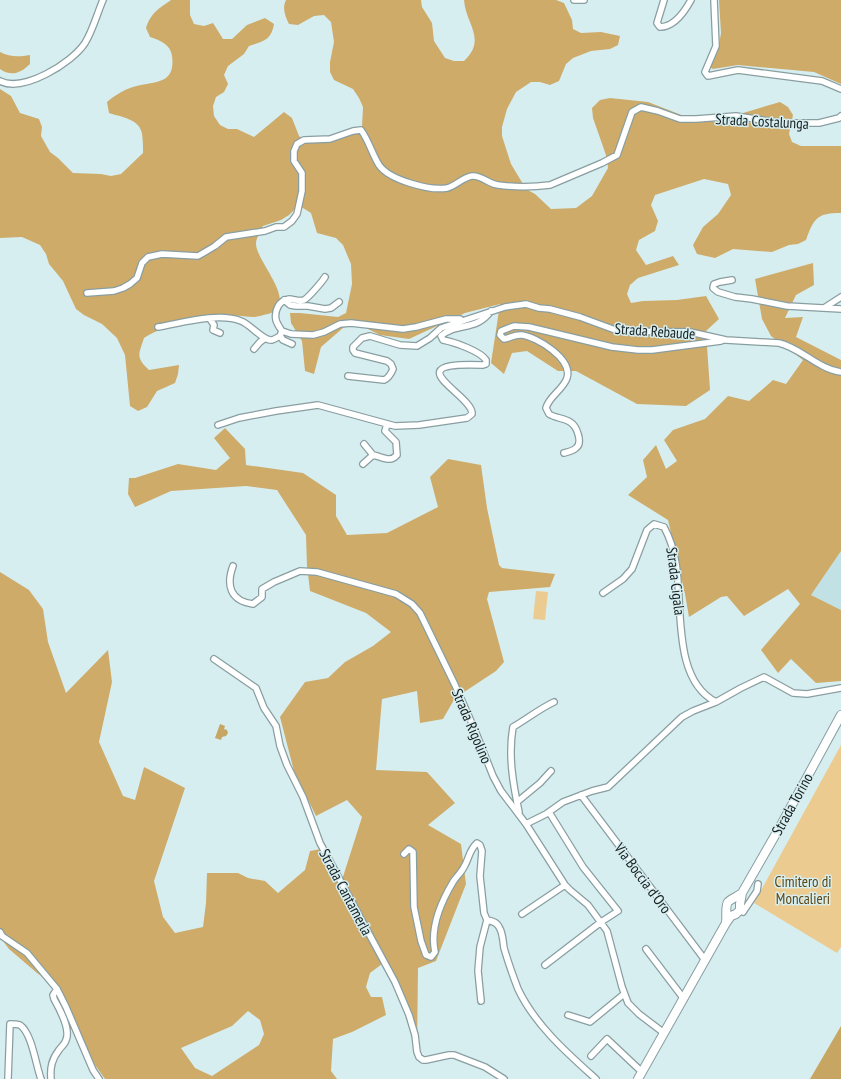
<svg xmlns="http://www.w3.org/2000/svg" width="841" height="1079" viewBox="0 0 841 1079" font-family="'PT Sans Narrow',sans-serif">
	<rect width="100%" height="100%" fill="#d7eef1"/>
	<path fill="#c2e1e5" d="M841 551V610L811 595Z"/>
	<path fill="#ebcb90" d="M536 591 548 592 545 620 533 619Z
		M841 745V947L837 953 754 903Z"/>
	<path fill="#ceab69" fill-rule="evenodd" d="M171 0H190V15L194 24 204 26 213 23 223 39H232L247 25 265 18 274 24C271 41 263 41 249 46L244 54 228 66 224 75 228 84 224 92 216 97 213 106 214 116 220 125 228 129H237L254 137 284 112 292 118 299 136 307 142 344 135 362 127 363 107 359 98 353 89 334 80 330 72V62L334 42 331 22 324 15 314 16 298 25 289 24C285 16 282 8 286 0H421L422 7 432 23 434 41 445 58 454 61H464C487 39 466 25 464 0H556L564 3 572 20 573 29 581 33 601 32 620 36 618 45 610 49 591 51 573 58 566 64 559 81 550 85 540 82H531L516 92 507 109 502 127V136L511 164 526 189 535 194 551 209 576 208 592 196 608 168 607 158 593 118 592 108 600 100 610 98 648 102 684 116H733L780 102 788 107 793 115 789 134 792 142 801 146H841V213C817 213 814 218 806 240L798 244 789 245 772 252 733 249 715 258 697 254 693 245 703 227 718 214 731 195 728 184 704 179 655 195 651 205 658 221 655 231 639 240 636 250 646 265 673 256 679 265 638 278 630 285 627 294 631 303 643 301 677 300 706 296 719 319 706 331 710 390 686 406 637 404 576 371H558L527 351 512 353 504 374 491 363 500 304 465 313 409 339 380 335 362 326 352 325 343 328 321 347 314 374 305 371 302 341 291 323 290 313H300L338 317 346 313 352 284 351 264 343 245 336 238 317 233 311 213 303 208 294 210 289 215 281 220 263 226C261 231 256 238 256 243 255 261 301 304 268 314 263 315 258 317 253 317 247 317 241 315 235 316 206 316 169 322 144 338 139 354 135 357 149 370L179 365 178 374 175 383 157 391 147 407 138 411 130 406 125 355 117 338 102 324 84 315 76 309 63 281 49 264 46 254 40 245 22 237 0 238V89L11 96 20 113 39 119 42 127 41 136 50 152 58 158 73 173 101 174 111 176 121 174 143 153C143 147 143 140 142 134 140 119 121 117 109 113L107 102C114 96 123 90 133 87 153 81 176 86 172 56 171 45 160 40 150 37L146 28C151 13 158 9 171 0Z
		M719 0H841V84L814 72 738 65 713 69 710 67 718 51 721 33Z
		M0 52C10 57 18 57 30 55V64C21 73 11 77 0 69Z
		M813 263 814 285 796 295 785 318 803 317 796 337 841 360V551L811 595 841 610V681L816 683 791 659 778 673 761 650 800 604 788 589 744 616 727 596 721 597 689 617 685 594 668 520 628 495 647 477 643 460 656 445 666 469 677 461 664 440 673 430 705 419 728 396 749 401 773 380 786 384 803 360 771 336 762 319 755 279Z
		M225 428 245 449 246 465 303 473 336 495V516L347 535 387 533 438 507 430 477 448 459 481 465 487 508 499 565 502 568 555 574 550 587 489 592 487 599 504 662 496 671 455 698 443 719 420 723 417 691 382 699 376 770 427 772 455 803 428 825 461 844 466 884 436 961 418 968 417 1048 402 1004 382 964 370 973 366 987 371 997H382L386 1015 352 1032 333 1039 331 1071 337 1079H105L95 1065 61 990 37 973 9 949 0 937V572L29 590 43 609 48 642 66 693 108 650 112 682 99 742 123 796 135 800 144 767 185 788 154 881 163 917 175 933 203 927 206 903 207 873H238L248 878 265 881 278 893 305 870 310 851 321 849 341 883 362 817 347 800 316 816 294 771 280 717 305 682 328 678 345 662 373 646 391 632 366 613 310 591 307 566 306 535 277 490 246 486 171 491 135 507 128 494 129 478H135L178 464 216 470 230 458 214 438ZM248 1011 260 1020 264 1034 259 1045 212 1076 195 1068 181 1048 232 1026Z"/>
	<path fill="#c7a562" d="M220 724 225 726 224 729 227 730 228 733 226 736 222 737 221 740 215 738Z
		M841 1026V1079H810Z"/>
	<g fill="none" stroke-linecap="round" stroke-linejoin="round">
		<g stroke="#899ea1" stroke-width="8">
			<path id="street" d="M574 0H584
				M664 0 657 23 660 27C674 27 685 11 691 0
				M714 0 716 46 705 72 708 76 738 70 822 81 841 89
				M0 81C23 93 72 63 85 43 93 30 97 14 103 0
				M732 280 720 282 714 284 713 288 718 292 735 297 752 299 787 306 841 309
				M87 293 114 291 123 288 130 284 137 278 142 263 148 257 162 254 198 256 215 246 226 237 265 231 276 227H284L292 221 297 214 302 191V173L294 161V151L297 144 304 140 330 139 353 131 361 130C369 141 372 154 379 165 389 180 430 191 447 188 456 186 463 177 472 176 481 175 489 184 498 185 513 187 534 187 550 185L602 163 617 155 632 112 641 107 658 111 680 119H696L736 116 782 123H819L839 118 841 116
				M284 300 290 305 296 306H308L325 309 331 308 339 302
				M824 308 841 297
				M210 319 214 325 213 330 220 333
				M158 327C182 323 218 312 241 321 250 324 263 341 272 340 275 339 278 337 280 336L282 331 291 334 313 335 324 332 340 324 351 323 403 329 416 327 446 319H460
				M282 331C280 328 277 324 276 320 274 311 279 300 289 299 294 299 299 302 304 300 308 298 322 282 325 277
				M280 336 283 340 292 344
				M254 349 260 342 264 339
				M348 376 384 380C389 378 391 374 393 369L391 364 387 361 355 353 353 350V347L362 338 370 336 400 345 417 346 430 338 441 328 505 307 526 304 539 308 550 309 580 317 618 331 690 332 726 340 779 343C801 348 818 369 841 372
				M218 425 239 418 276 411 318 405 395 426 419 425 467 418 472 414C474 395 391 361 483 365L486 364V360C480 351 454 342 443 340L441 336C457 322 476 332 491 311
				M364 444 373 455
				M564 453C568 452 573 451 576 448 583 443 577 426 570 422 564 418 555 418 549 414L546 408C549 396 563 390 567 378 573 359 537 337 522 335 515 334 510 338 504 339L500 335 501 331 514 326 529 327 612 347 638 350H652L721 341
				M363 464 373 455C383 457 390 463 397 455L396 442 385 431 387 424
				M233 566C226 585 230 601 253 604L262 597V589L274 582 300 571 317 572 396 594 412 604 420 613 455 685 474 728 493 776 501 791 526 824 565 885 570 890 588 905 607 931 622 987 628 1003 639 1014 664 1033
				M603 593 623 579 632 569 647 530 654 524 664 527C670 538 674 551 676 564 683 605 672 680 716 702L741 688 764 677 793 693 807 694 841 688
				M214 659 256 688 264 708 276 726 280 746 287 765 303 797 320 843 395 982 409 1015 415 1035 417 1052 419 1057 423 1060H426L449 1055H454L485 1067 504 1079
				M581 795 705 960
				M517 802 540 783 551 771
				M519 812C513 784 508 755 513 727 527 719 539 709 554 702
				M526 824 546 814 563 802 592 791 608 787 682 717 693 711 716 702
				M404 854 409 849 413 852 414 907 421 941 426 955 431 957 435 952C430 929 441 902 453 882 456 877 461 873 464 867 469 859 469 850 477 843L480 845 482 851 480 876 484 913 487 920 480 947 478 971 481 1001
				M743 912 757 891 758 884
				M522 914 565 885
				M487 920C492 921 497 922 499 927 503 933 503 942 504 948 508 962 513 976 518 989 535 1025 567 1053 596 1079
				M0 932 2 936 27 953 57 989 66 1007 93 1070 99 1079
				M646 949 684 999
				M545 965 601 922 618 911 583 867 549 812
				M568 1015 590 1022 624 994
				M591 1056 607 1039 642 1072
				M8 1079 10 1024C14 1024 17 1024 20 1025 32 1033 36 1066 41 1079
				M51 1079C50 1067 52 1059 59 1050 61 1047 65 1044 66 1040 71 1029 59 1008 54 999L53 995 57 989"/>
		</g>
		<g stroke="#899ea1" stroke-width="10">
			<path id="secondary" d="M726 922C727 916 725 906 728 902 731 899 738 896 742 893
				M638 1079 726 923 731 916 736 914 740 910V904L742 893 781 825 841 715"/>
		</g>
		<use href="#street" stroke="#fff" stroke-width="5.5"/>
		<use href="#secondary" stroke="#fff" stroke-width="8"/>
	</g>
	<g text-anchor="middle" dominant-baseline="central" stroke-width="3" stroke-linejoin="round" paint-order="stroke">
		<g font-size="15" fill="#161e1f" stroke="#d7eef1">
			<text transform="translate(762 121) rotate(3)">Strada Costalunga</text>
			<text transform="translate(655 331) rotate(4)">Strada Rebaude</text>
			<text transform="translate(676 581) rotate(83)">Strada Cigala</text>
			<text transform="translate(472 726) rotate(67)">Strada Rigolino</text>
			<text transform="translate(792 804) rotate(-61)">Strada Torino</text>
			<text transform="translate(643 878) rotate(53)">Via Boccia d'Oro</text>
			<text transform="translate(346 892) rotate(62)">Strada Cantamerla</text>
		</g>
		<g font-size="15" fill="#5d4510" stroke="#d7eef1">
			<text x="803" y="881">Cimitero di<tspan x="803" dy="17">Moncalieri</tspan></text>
		</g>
	</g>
</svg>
